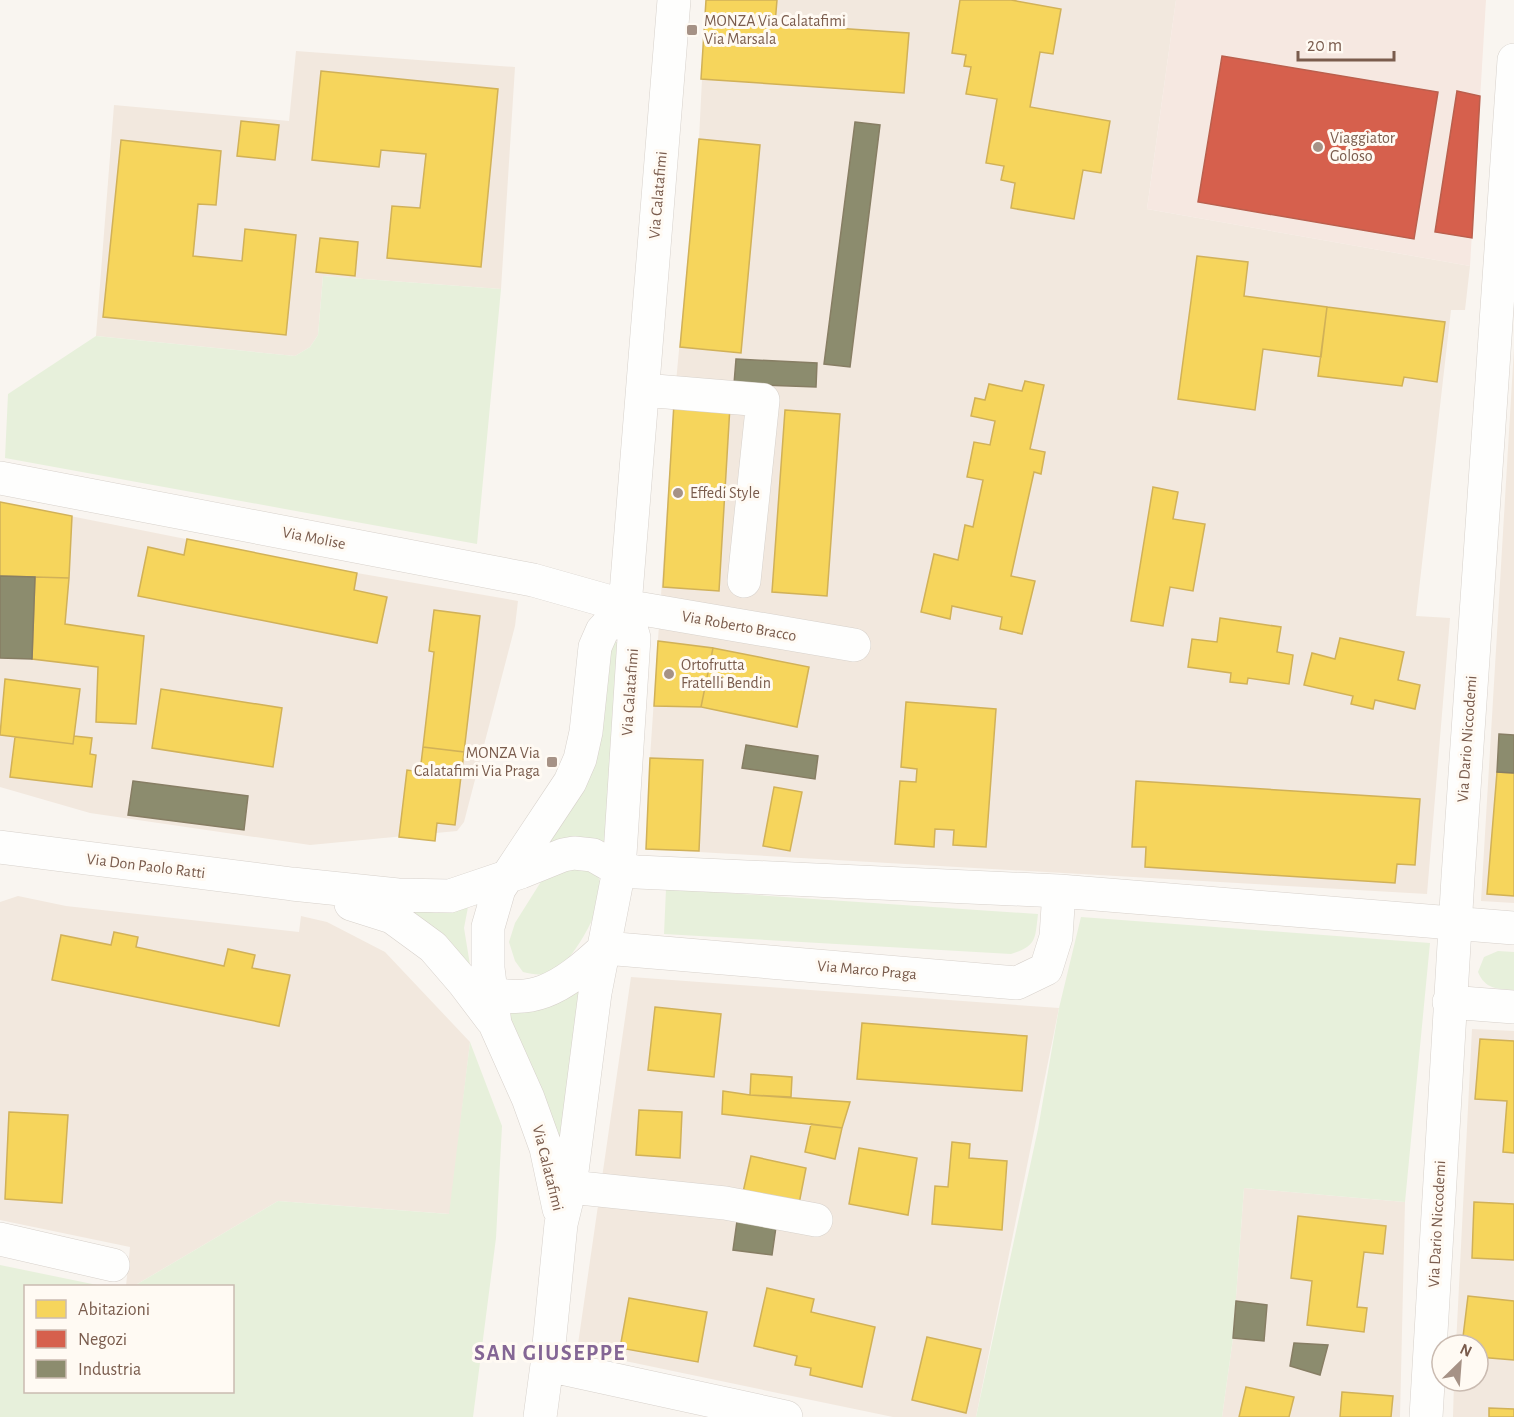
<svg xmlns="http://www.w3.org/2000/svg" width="1514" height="1417" viewBox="0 0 1514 1417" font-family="'Alegreya Sans',sans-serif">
	<rect width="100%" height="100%" fill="#f9f5f0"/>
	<path fill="#f2e8de" d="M706 0H1176L1147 209 1470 266 1465 310H1451L1416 616 1450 618 1427 894 646 849 650 758 674 403 699 139Z
		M296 51 515 67 501 289 323 276 318 335 310 347 295 356 96 336 114 105 289 121Z
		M1514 348V903L1481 901Z
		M0 502 357 573 518 601 515 626 464 822 457 831 310 845 90 813 0 787Z
		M18 896 66 906 299 932 301 916 327 922 385 952 470 1042 450 1214 278 1201 134 1286H126L130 1247 0 1220V902Z
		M631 977 1059 1008 976 1417H893L577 1351Z
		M1472 1029 1514 1031V1417H1453L1454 1381H1478V1345H1456Z
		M1244 1188 1405 1202 1400 1417H1222L1233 1338Z"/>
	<path fill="#f6e8e1" d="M1176 0H1486L1470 266 1147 209Z"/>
	<path fill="#e7f0db" d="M323 276 501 289 477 544 5 458 8 394 96 336 295 356 310 347 318 335Z
		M610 641 621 643 606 841H570L543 850Z
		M578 865C584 868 594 871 598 877 611 897 574 961 554 971 543 976 535 975 523 972L515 961 509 942 515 923 542 880Z
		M666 889 1038 914C1035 939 1037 946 1011 954L664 934Z
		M469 902 464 928 470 965 402 906 436 913Z
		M1081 917 1430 943 1405 1202 1244 1188 1233 1338 1222 1417H976L1038 1129 1059 1008Z
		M1498 951 1514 952V990C1497 989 1485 989 1478 972L1484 957Z
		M579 990 560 1147 505 1012C538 1012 552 1007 579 990Z
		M470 1042 502 1126 496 1238 473 1417H0V1265L102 1286H26V1392H232V1286H134L278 1201 449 1214Z"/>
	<path fill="#f6d55c" stroke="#d1b158" stroke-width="1.5" d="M706 0H777L775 24 909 33 904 93 701 79Z
		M960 0H1011L1061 9 1053 54 1040 52 1030 107 1110 121 1101 173 1083 170 1074 219 1011 208 1015 183 1001 180 1004 166 986 163 997 99 966 94 971 67 964 66 966 55 952 53Z
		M321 71 498 89 481 267 387 258 392 206 420 208 426 154 381 150 379 167 312 160Z
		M241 121 279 125 275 160 237 156Z
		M699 139 760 145 741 353 680 347Z
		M121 140 221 151 216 205 198 204 193 256 242 261 245 229 296 235 286 335 103 317Z
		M320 238 358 242 355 276 316 272Z
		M1197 256 1248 262 1244 296 1327 307 1321 357 1263 349 1255 410 1178 399Z
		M1327 307 1445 322 1437 382 1404 377 1402 386 1318 376Z
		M1025 381 1044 385 1030 449 1045 452 1041 474 1034 472 1011 576 1035 581 1022 634 1000 629 1002 617 952 606 950 619 921 612 934 554 958 560 965 525 973 527 983 480 967 477 974 442 990 445 995 421 971 416 975 398 985 400 989 384 1022 391Z
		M674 403 730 406 719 591 663 587Z
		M785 410 840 414 827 596 772 592Z
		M1153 487 1178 492 1173 519 1205 524 1193 591 1170 587 1163 626 1131 621Z
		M0 502 72 516 69 578 0 576Z
		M187 539 357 573 354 590 387 597 377 643 138 596 148 547 184 555Z
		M35 577 69 578 65 624 144 636 136 724 96 722 98 667 32 659Z
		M434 610 480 616 464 752 423 747 434 652 429 651Z
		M1220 618 1281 627 1277 652 1293 655 1289 684 1248 678 1247 684 1230 682 1231 673 1188 667 1192 639 1217 642Z
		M1340 638 1404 652 1398 680 1420 685 1415 709 1375 700 1373 709 1351 704 1353 696 1304 685 1312 653 1335 659Z
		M658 641 713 648 701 707 654 706Z
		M713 648 809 667 797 727 701 707Z
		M5 679 80 689 73 744 0 735Z
		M161 689 282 708 273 767 152 748Z
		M906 702 996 709 986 847 953 845 954 830 935 829 934 847 895 844 900 781 916 782 917 769 901 767Z
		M74 736 92 738 90 754 96 755 92 787 10 777 15 737 73 744Z
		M423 747 464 752 455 825 437 823 435 841 399 837 407 770 420 772Z
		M650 758 703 760 699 851 646 849Z
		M1497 772 1514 773V896L1487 894Z
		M1136 781 1420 799 1415 865 1397 864 1395 883 1145 867 1146 847H1132Z
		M774 787 802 792 790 851 763 846Z
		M114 932 138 937 136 947 224 966 228 949 255 955 252 968 290 975 279 1026 52 980 61 935 111 945Z
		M655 1007 721 1014 714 1077 648 1070Z
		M862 1023 1027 1036 1022 1091 857 1079Z
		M1480 1039 1514 1041V1153L1503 1152 1507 1101 1475 1099Z
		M751 1074 792 1077 791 1097 750 1095Z
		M723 1091 750 1095 850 1102 842 1128 722 1114Z
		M639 1110 682 1112 680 1158 636 1155Z
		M9 1112 68 1115 62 1203 5 1199Z
		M811 1124 842 1128 835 1159 805 1152Z
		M952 1142 970 1144 969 1158 1007 1161 1002 1230 932 1224 935 1186 948 1187Z
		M859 1148 917 1158 908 1215 849 1204Z
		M751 1156 806 1168 798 1209 742 1197Z
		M1474 1202 1514 1204V1260L1472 1258Z
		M1298 1216 1386 1226 1383 1254 1364 1252 1357 1307 1367 1308 1364 1332 1307 1325 1312 1281 1291 1278Z
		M767 1288 814 1299 811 1312 875 1327 862 1387 810 1375 811 1368 795 1365 797 1356 754 1346Z
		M1468 1296 1514 1301V1360L1478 1357V1345H1462Z
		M629 1298 707 1312 698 1362 620 1348Z
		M927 1337 981 1349 966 1413 912 1400Z
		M1246 1387 1294 1397 1289 1417H1239Z
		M1342 1392 1393 1396 1391 1417H1340Z
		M1489 1408 1514 1409V1417H1489Z"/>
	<path fill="#d6604d" stroke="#ba5f4d" stroke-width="1.5" d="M1222 56 1438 92 1414 239 1198 202Z
		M1457 91 1480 96 1472 238 1435 232Z"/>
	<path fill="#8c8c6e" stroke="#877e64" stroke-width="1.5" d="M855 122 880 125 850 367 824 364Z
		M736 359 817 363 816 387 734 384Z
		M0 576 35 577 32 659 0 658Z
		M1499 734 1514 735V773L1497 772Z
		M746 745 818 756 815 779 742 768Z
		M133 781 248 796 244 830 128 815Z
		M737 1221 776 1227 772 1255 733 1250Z
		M1236 1301 1267 1305 1264 1341 1233 1338Z
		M1294 1343 1328 1345 1320 1375 1290 1366Z"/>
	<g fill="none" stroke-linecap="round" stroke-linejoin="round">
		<g stroke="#d7d1cb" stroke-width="34">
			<path id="minor" d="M643 390 763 400 744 581
				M0 478 533 580 625 606 854 645
				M0 847 292 884 398 895 450 896 521 872 563 855 574 853 593 855 619 870 637 872 1059 891 1514 928
				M351 904 392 917 433 947 464 983 492 1020
				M605 948 1017 983 1046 969 1056 937 1059 891
				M471 986C529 1012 563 987 605 948
				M1449 1002 1514 1007
				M570 1187 725 1203 816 1220
				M559 1209 546 1148 528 1098 495 1024 488 968V927L499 889 570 782 580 759 586 732 595 647 602 631 625 606
				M0 1239 113 1265
				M547 1365 786 1417
				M540 1417 547 1365 561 1224 570 1187 595 993 619 870 634 638 625 606 674 0
				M1426 1417 1458 877 1514 60"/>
		</g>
		<use href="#minor" stroke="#fefefd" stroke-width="33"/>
	</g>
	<g fill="#a69286" stroke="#fffaf3" stroke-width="2">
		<rect x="686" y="24" width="12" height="12" rx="3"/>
		<circle cx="1318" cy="147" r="6"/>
		<circle cx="678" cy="493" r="6"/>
		<circle cx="669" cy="674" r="6"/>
		<rect x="546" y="756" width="12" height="12" rx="3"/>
	</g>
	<g text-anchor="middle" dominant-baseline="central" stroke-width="6" stroke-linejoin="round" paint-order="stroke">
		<g font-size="16" fill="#7a5c4d" stroke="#fffaf3" text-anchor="start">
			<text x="704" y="21">MONZA Via Calatafimi<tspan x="704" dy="18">Via Marsala</tspan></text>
			<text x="1330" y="138">Viaggiator<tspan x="1330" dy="18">Goloso</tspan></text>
			<text x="690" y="493">Effedi Style</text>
			<text x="681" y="665">Ortofrutta<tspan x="681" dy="18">Fratelli Bendin</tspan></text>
			<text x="540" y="753" text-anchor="end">MONZA Via<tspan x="540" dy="18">Calatafimi Via Praga</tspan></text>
		</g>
		<g font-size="16" fill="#7a5c4d" stroke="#fffaf3">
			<text transform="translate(658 195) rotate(-85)">Via Calatafimi</text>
			<text transform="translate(314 538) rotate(11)">Via Molise</text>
			<text transform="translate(739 626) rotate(10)">Via Roberto Bracco</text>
			<text transform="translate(630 692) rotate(-86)">Via Calatafimi</text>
			<text transform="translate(1467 739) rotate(-86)">Via Dario Niccodemi</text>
			<text transform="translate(146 866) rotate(7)">Via Don Paolo Ratti</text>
			<text transform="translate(867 970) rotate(5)">Via Marco Praga</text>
			<text transform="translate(548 1168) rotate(76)">Via Calatafimi</text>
			<text transform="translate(1437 1224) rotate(-87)">Via Dario Niccodemi</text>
		</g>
		<g font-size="22" font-weight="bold" letter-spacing="1.5" fill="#846695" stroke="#fffaf3">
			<text x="550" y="1353">SAN GIUSEPPE</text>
		</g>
	</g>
	<rect x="24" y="1285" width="210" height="108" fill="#fffaf3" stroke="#cabbb1" stroke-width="1.5"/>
	<rect x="36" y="1300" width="30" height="18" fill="#f6d55c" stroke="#cabbb1" stroke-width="1.5"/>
	<text x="78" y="1315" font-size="18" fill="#7a5c4d">Abitazioni</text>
	<rect x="36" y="1330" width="30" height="18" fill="#d6604d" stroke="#cabbb1" stroke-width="1.5"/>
	<text x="78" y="1345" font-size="18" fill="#7a5c4d">Negozi</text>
	<rect x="36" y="1360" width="30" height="18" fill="#8c8c6e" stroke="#cabbb1" stroke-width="1.5"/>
	<text x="78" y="1375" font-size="18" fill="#7a5c4d">Industria</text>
	<g transform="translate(1460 1363) rotate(25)"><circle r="28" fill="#fffaf3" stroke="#cabbb1" stroke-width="1.5"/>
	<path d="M0-4.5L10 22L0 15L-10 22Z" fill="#a69286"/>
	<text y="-9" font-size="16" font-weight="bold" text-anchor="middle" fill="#7a5c4d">N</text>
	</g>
	<path d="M1298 51v9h96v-9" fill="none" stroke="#7a5c4d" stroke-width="3"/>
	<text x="1307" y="51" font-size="18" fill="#7a5c4d" stroke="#fffaf3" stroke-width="4.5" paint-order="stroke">20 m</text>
</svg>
